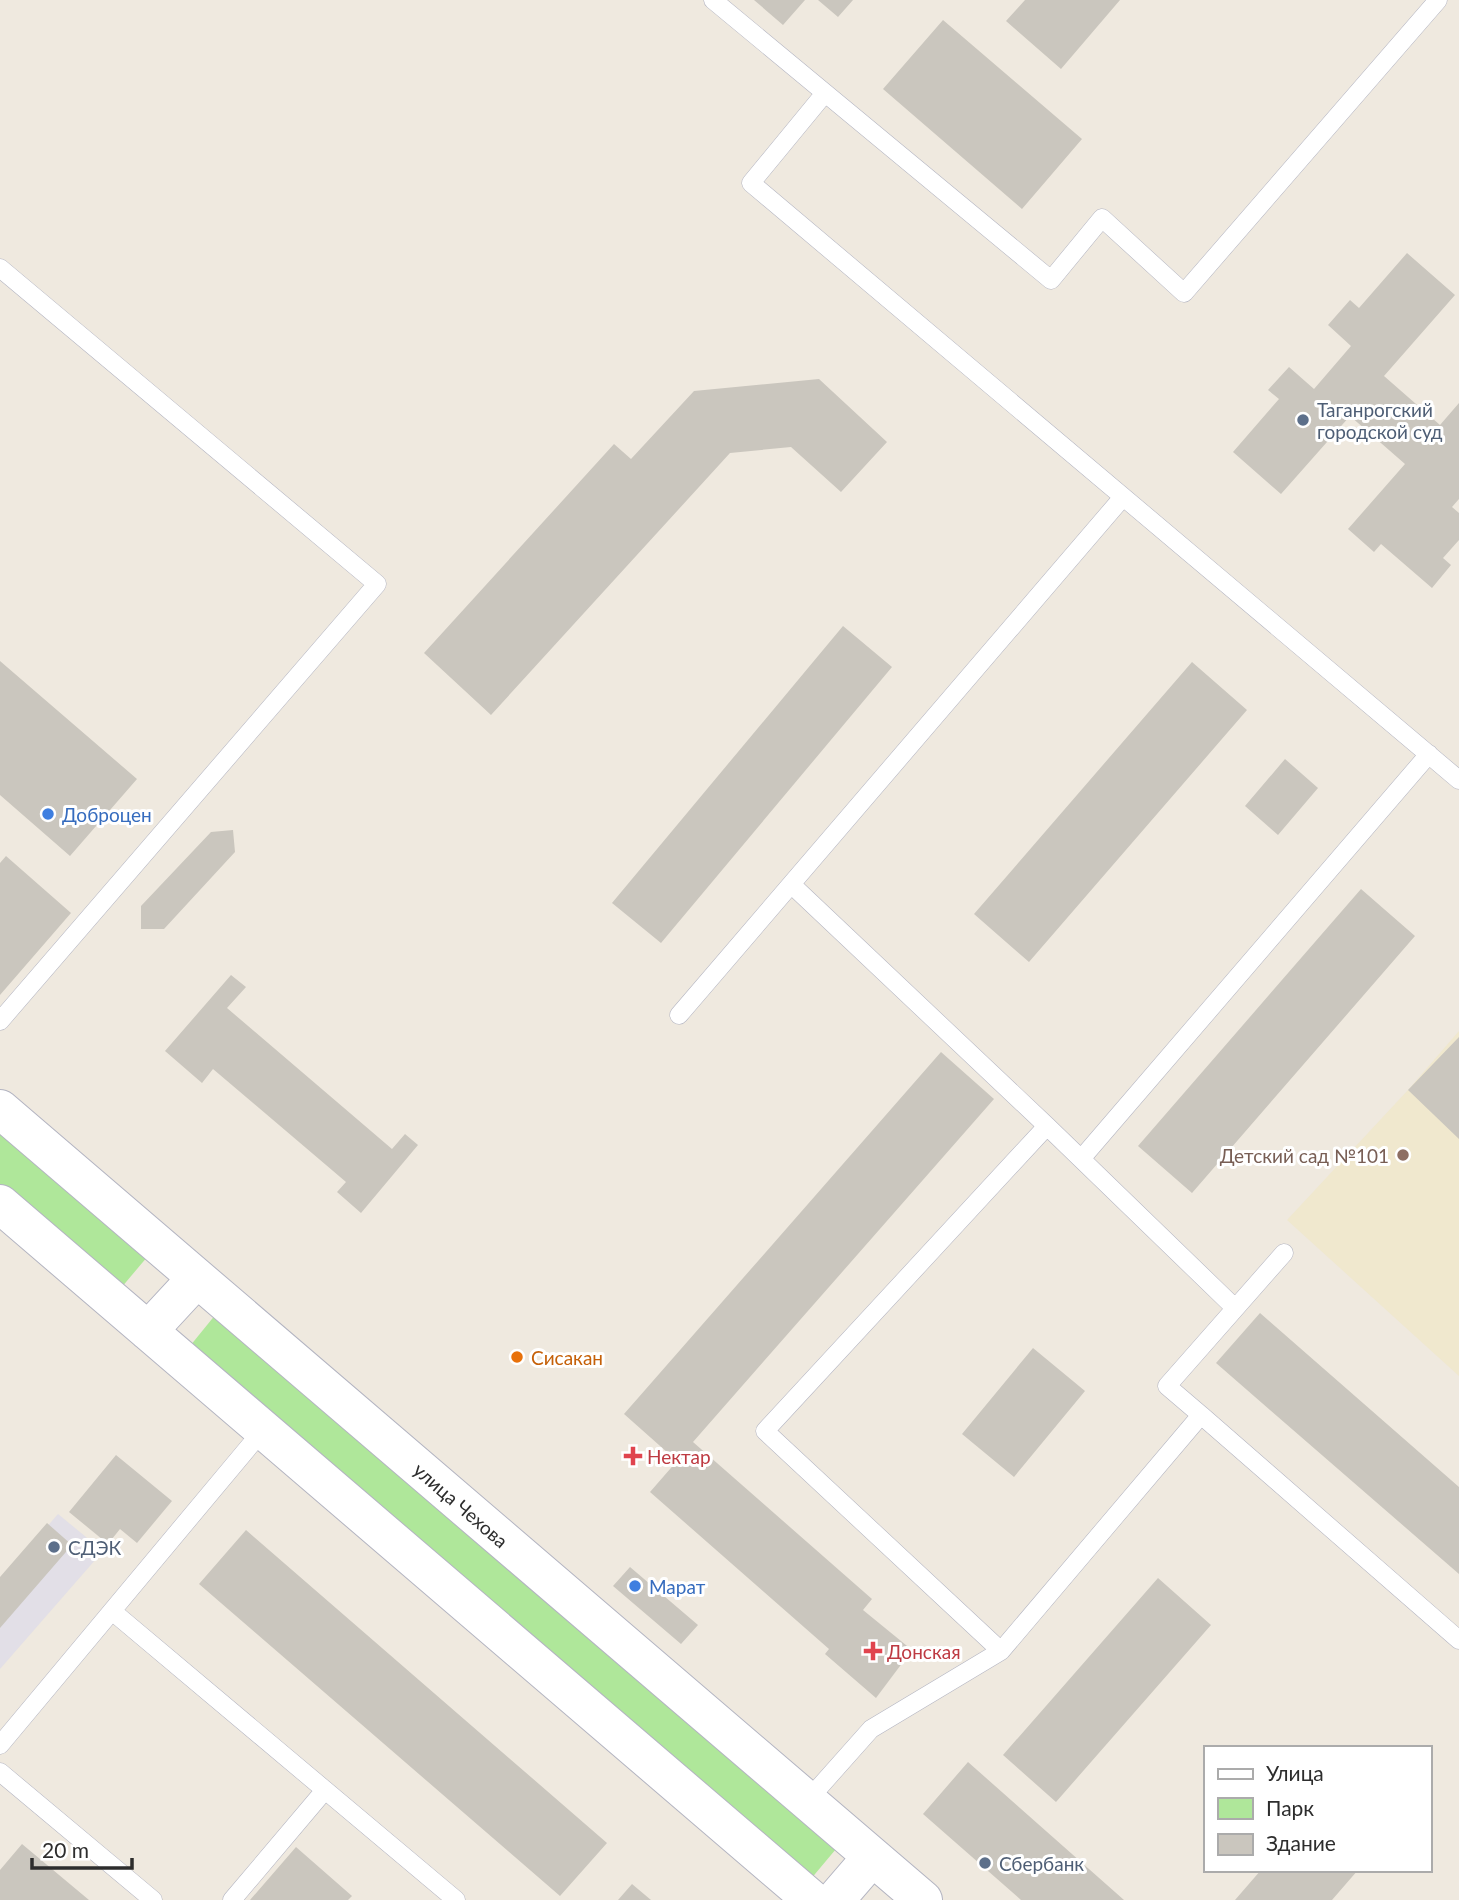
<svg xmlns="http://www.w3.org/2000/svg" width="1459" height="1900" viewBox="0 0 1459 1900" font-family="Lato,sans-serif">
	<rect width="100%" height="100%" fill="#efe9df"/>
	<path fill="#e2dfe7" d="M58 1514 103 1551 0 1669V1581Z"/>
	<path fill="#f0e8ce" d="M1459 1031V1376L1287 1220 1408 1090Z"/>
	<path fill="#afe79a" d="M0 1130 148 1256 121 1288 0 1185Z
		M216 1314 836 1849 810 1880 190 1346Z"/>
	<path fill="#cac6be" d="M754 0H805L783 25Z
		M818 0H853L838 17Z
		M1025 0H1120L1061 69 1006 21Z
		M943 20 1082 139 1022 209 883 89Z
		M1407 253 1455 295 1384 376 1440 425 1459 403V499L1452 507 1459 513V540L1443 558 1451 565 1432 588 1381 544 1374 552 1348 529 1405 464 1350 416 1281 494 1233 452 1279 399 1268 390 1289 367 1314 389 1351 346 1328 325 1350 300 1359 308Z
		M819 379 887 442 841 492 791 447 730 453 491 715 424 653 614 444 631 459 694 391Z
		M843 626 892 667 661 943 612 903Z
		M0 661 137 779 70 856 0 795Z
		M1192 662 1247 710 1029 962 974 914Z
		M1285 759 1318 788 1278 835 1245 806Z
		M233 830 235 852 164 929H141V906L211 832Z
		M6 856 71 913 0 995V863Z
		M1361 889 1415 936 1192 1193 1138 1146Z
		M231 975 246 987 227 1008 392 1149 405 1134 418 1145 361 1213 337 1192 346 1182 213 1069 202 1083 165 1051Z
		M1459 1037V1139L1408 1090Z
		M941 1052 994 1099 693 1442 872 1599 863 1610 912 1650 876 1698 825 1654 829 1649 650 1492 677 1461 624 1414Z
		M1260 1313 1459 1487V1574L1216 1363Z
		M1033 1348 1085 1391 1014 1477 962 1434Z
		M116 1455 172 1501 137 1543 120 1529 108 1544 69 1512Z
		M47 1523 72 1545 0 1628V1577Z
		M246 1530 607 1843 560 1896 199 1584Z
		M630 1567 698 1625 681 1644 613 1586Z
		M1158 1578 1211 1625 1056 1802 1003 1755Z
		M968 1762 1124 1900H1021L923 1814Z
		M22 1844 89 1900H0V1870Z
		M296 1847 352 1896 348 1900H250Z
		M1261 1870H1358L1332 1900H1235Z
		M632 1884 651 1900H618Z"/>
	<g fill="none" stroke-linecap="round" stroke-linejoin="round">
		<g stroke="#b3b4c1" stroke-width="19">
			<path id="lane" d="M713 0 1051 280 1102 218 1184 293 1438 0
				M825 93 751 183 1459 780
				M0 268 377 584 0 1021
				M792 885 1047 1126 1235 1308
				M679 1015 1123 497
				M1081 1159 1429 754
				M1201 1415 1167 1386 1284 1253
				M112 1611 456 1900
				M1001 1651 765 1431 1047 1126
				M0 1745 263 1430
				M0 1772 153 1900
				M807 1801 871 1729 1001 1651 1201 1415 1459 1640
				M232 1900 325 1790"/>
		</g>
		<g stroke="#b3b4c1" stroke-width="40">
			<path id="secondary" d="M0 1109 923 1900
				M0 1204 812 1900
				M148 1331 197 1278
				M835 1900 872 1857"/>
		</g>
		<use href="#lane" stroke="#fff" stroke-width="18"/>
		<use href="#secondary" stroke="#fff" stroke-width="38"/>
	</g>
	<g fill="#5c6f8a" stroke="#fff" stroke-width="2.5">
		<circle cx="1303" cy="420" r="7"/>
		<circle cx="54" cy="1547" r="7"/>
		<circle cx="985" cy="1863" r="7"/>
	</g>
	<g fill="#3f7fe0" stroke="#fff" stroke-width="2.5">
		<circle cx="48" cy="814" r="7"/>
		<circle cx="635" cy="1586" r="7"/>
	</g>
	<circle fill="#8d6e63" stroke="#fff" stroke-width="2.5" cx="1403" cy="1155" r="7"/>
	<circle fill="#e8710a" stroke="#fff" stroke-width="2.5" cx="517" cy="1357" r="7"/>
	<g fill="#e0444e" stroke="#fff" stroke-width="2.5">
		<path d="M629.5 1445.5h7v7h7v7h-7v7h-7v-7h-7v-7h7z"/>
		<path d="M869.5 1640.5h7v7h7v7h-7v7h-7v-7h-7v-7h7z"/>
	</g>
	<g text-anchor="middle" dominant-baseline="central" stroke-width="6" stroke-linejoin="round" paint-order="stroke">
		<g font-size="19" fill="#4e5e75" stroke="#fff" text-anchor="start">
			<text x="1317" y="409">Таганрогский<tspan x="1317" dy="22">городской суд</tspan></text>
			<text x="68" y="1547">СДЭК</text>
			<text x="999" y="1863">Сбербанк</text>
		</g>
		<g font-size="19" fill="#366cbe" stroke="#fff" text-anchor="start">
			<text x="62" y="814">Доброцен</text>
			<text x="649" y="1586">Марат</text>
		</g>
		<g font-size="19" fill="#785e54" stroke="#fff" text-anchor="end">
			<text x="1389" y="1155">Детский сад №101</text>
		</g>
		<g font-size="19" fill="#c56008" stroke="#fff" text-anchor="start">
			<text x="531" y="1357">Сисакан</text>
		</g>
		<g font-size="19" fill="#be3a42" stroke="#fff" text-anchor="start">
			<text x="647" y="1456">Нектар</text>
			<text x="887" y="1651">Донская</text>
		</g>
		<g font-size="19" fill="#2d2d2d" stroke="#fff">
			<text transform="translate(461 1505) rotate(41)">улица Чехова</text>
		</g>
	</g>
	<rect x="1204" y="1746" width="228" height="126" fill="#ffffff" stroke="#ababab" stroke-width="2"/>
	<rect x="1218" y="1769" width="35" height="10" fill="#ffffff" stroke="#ababab" stroke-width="2"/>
	<text x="1266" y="1781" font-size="21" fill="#2d2d2d">Улица</text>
	<rect x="1218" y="1798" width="35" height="21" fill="#afe79a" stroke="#ababab" stroke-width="2"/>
	<text x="1266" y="1816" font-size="21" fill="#2d2d2d">Парк</text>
	<rect x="1218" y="1834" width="35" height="21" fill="#cac6be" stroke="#ababab" stroke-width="2"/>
	<text x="1266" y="1851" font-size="21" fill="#2d2d2d">Здание</text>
	<path d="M32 1858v10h100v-10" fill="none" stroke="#2d2d2d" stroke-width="3.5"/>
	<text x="42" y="1858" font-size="21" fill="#2d2d2d" stroke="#ffffff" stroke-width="5" paint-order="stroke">20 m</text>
</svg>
